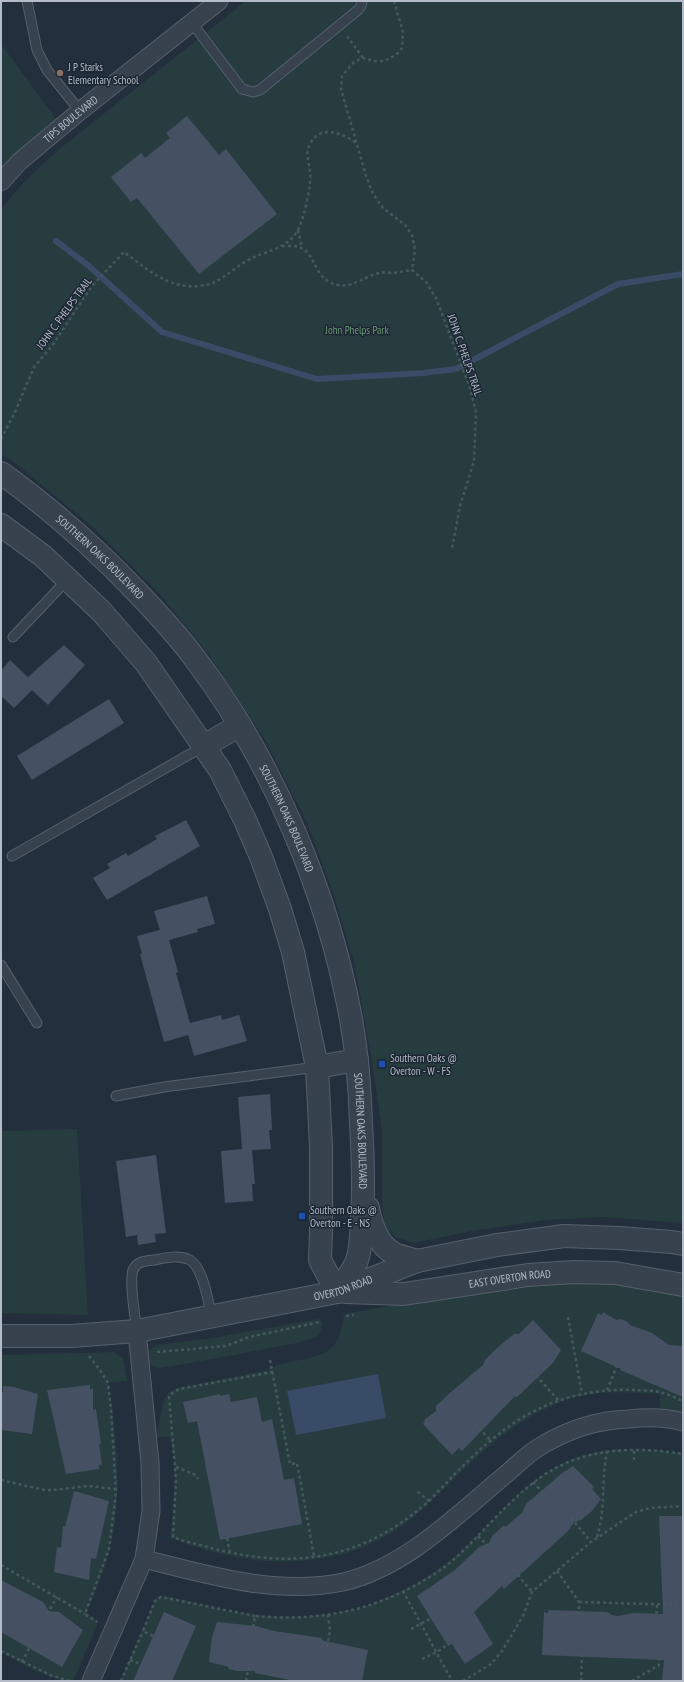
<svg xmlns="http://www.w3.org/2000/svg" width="684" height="1682" viewBox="0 0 684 1682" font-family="'PT Sans Narrow',sans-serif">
	<rect width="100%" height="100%" fill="#242f3e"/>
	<path fill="#263c3f" d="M246 1H683V1223L603 1217 545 1220 472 1231 413 1243 395 1237 384 1225 382 1197V1130L371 1055 354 962 333 893 307 823 267 743 209 655 160 594 95 529 14 462 1 454V209L26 180 57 151Z
		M1 44 57 120 1 170Z
		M77 1129 88 1315 1 1313V1131Z
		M570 1274 683 1290V1413L660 1410V1394C640 1393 620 1391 600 1393 537 1400 489 1443 446 1487 422 1511 394 1536 361 1548 321 1563 272 1565 230 1556 210 1552 191 1545 172 1539L170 1537C174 1505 178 1469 170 1437H156L164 1399 169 1392 177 1388 268 1370C276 1365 282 1364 291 1362 327 1354 339 1354 344 1314Z
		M319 1319 323 1323 319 1335C304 1343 286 1345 269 1348 233 1356 196 1362 160 1368 152 1368 149 1364 147 1357L148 1351 157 1345 214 1338 234 1334Z
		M114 1352 123 1358 127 1381 109 1383C116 1437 123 1495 110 1548 105 1570 95 1592 86 1614L99 1621 73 1681C50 1681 21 1663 1 1652V1355Z
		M614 1449 658 1450 683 1453V1681H120L155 1600 160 1596C181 1597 203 1606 225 1610 271 1619 321 1620 366 1606 398 1595 437 1574 462 1550 514 1503 537 1458 614 1449Z"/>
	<path fill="#394c67" d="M378 1374 386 1418 296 1435 287 1391Z"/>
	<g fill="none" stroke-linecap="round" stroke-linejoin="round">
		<path stroke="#394c67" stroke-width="6" d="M56 241 89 266 162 332 317 379 423 373 456 369 618 284 683 274"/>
	</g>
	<path fill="#455162" d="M187 116 219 155 226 149 277 214 199 274 137 198 131 202 111 177 141 153 145 158 170 138 166 133Z
		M64 645 85 665 48 705 32 690 14 708 1 696V671L10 660 28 677Z
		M109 699 124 723 32 780 17 756Z
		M186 820 200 846 107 900 93 878 110 868 107 864 126 853 128 856 157 839 155 836Z
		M207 896 215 924 197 929 198 932 169 940 178 972 176 973 190 1023 221 1015 222 1020 239 1015 247 1041 194 1056 188 1035 164 1042 140 954H142L137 936 160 930 154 911Z
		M270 1094 272 1130H269L271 1149 252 1150 255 1184H252L253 1201 225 1203 221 1151 242 1149 238 1097Z
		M156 1155 166 1233 155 1234 156 1242 138 1245 137 1235 126 1237 116 1161Z
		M603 1312 616 1320 620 1319 626 1321 630 1325 652 1333 669 1345 683 1346V1397L620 1370 621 1369 581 1351 598 1313 602 1315Z
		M533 1320 561 1350 553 1363 516 1398 515 1396 462 1451 459 1448 452 1455 423 1424 425 1421 424 1420 436 1411V1406L451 1392 483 1365 485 1360 497 1348 514 1334H519Z
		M90 1385V1389H93V1410L96 1409 101 1444H99L102 1465H99V1469L66 1474 47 1390Z
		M3 1386 14 1387 38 1394 32 1434 1 1430V1392H3Z
		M220 1394V1396L229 1394 231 1402 257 1397 262 1422 272 1419 284 1480 294 1478 302 1524 220 1540 197 1421 188 1423 183 1402Z
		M573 1466 594 1487 592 1489 601 1499 592 1511 581 1520 574 1522 568 1531 545 1552 504 1589 502 1586 474 1612 493 1644 465 1664 452 1644 448 1646 417 1596 455 1570 479 1547 489 1543 492 1536 504 1525 505 1527 522 1513 526 1504 561 1474Z
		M74 1491 109 1501 96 1559 91 1558 89 1580 54 1572 57 1547 61 1548 63 1526 65 1527Z
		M659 1516H683V1681H662L664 1660 542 1655 544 1612 548 1613V1610L607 1612 612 1615 618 1616 634 1613 663 1614Z
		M1 1580 43 1602 49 1611 59 1612 83 1630 62 1667 1 1632Z
		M164 1612 196 1626 172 1681H133Z
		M217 1622 256 1626 274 1631 322 1638V1640L325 1641 368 1650 362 1681H295L255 1673V1671H237L228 1669 229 1667 209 1662 212 1637Z"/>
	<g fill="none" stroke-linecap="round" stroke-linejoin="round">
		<g stroke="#565f6c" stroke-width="11">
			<path id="service" d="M27 1 37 50 47 70 80 111
				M192 23 242 89 253 92 260 90 358 10 361 6 362 1
				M13 637 68 579
				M12 856 204 746
				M1 965 37 1023
				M116 1096 164 1087 317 1067
				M137 1331C135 1317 129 1282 133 1270 137 1261 146 1261 154 1260 165 1258 177 1255 188 1259 203 1265 208 1302 212 1317"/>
		</g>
		<g stroke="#565f6c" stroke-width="19">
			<g id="minor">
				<path id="s1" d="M1 182 19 162 80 111 219 1"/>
				<path d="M144 1559C208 1575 277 1596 343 1582 405 1568 458 1514 505 1475 517 1465 528 1453 541 1446 567 1430 598 1420 629 1419 646 1417 666 1417 683 1422"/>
				<path d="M91 1681 144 1559 151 1511 150 1463 137 1331"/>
			</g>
		</g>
		<g stroke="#565f6c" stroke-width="24">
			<g id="tertiary">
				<path id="s2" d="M1 473C50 508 95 548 137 592 157 613 178 635 196 660 273 762 328 893 351 1019 357 1053 360 1088 361 1123 363 1157 364 1188 362 1222 361 1234 361 1249 357 1260 354 1271 343 1282 337 1292"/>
				<path d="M1 525 43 556 102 612 146 663 220 770 245 820 261 857 280 909 293 952 317 1067 321 1147V1232L320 1260 337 1292"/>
				<path d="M204 746 240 725"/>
				<path d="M317 1067 357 1060"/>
				<path d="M368 1208C371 1224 377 1244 393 1253 400 1257 409 1258 417 1261"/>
				<path id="s3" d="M346 1292 404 1294 528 1275 574 1272 615 1273 683 1285"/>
				<path id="s4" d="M1 1336H71L137 1331 337 1292 417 1261 497 1245 564 1236 619 1238 672 1242 683 1244"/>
			</g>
		</g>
		<path stroke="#44595c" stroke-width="2.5" stroke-dasharray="3 3" stroke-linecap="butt" d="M394 1 403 32 402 48 396 55 384 61H375L363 58 354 62 342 76 341 89 366 176 373 194 383 208 405 225 412 235 415 250 412 270 426 282 436 298 470 388 476 412 474 461 460 506 452 548
			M347 36 363 58
			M298 230 302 248
			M282 246C289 246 297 245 303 249 317 257 314 280 338 285 353 288 365 276 379 273 383 272 389 273 394 273 400 272 406 271 412 270
			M1 439 15 412 34 367 52 346 91 287 124 252C147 269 168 289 199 286 203 285 207 285 211 284 226 277 238 265 252 258 268 251 289 247 298 230 304 218 312 185 310 171 309 162 305 153 310 144 320 124 343 133 356 143
			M346 1316 354 1315
			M568 1317 582 1394
			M157 1352 226 1346 249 1337 320 1322
			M89 1356 100 1370 108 1383 111 1410 116 1492 109 1549 85 1614 97 1622
			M270 1360 290 1464 297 1463 314 1556
			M532 1371 559 1401
			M273 1372 179 1389 171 1394 169 1397 176 1480 173 1537C185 1542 198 1544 211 1548 295 1570 362 1560 429 1501L417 1491
			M607 1390 619 1361
			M475 1424 491 1441
			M634 1460V1450
			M176 1467 196 1475 198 1479
			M1 1480 44 1490H53L89 1486 115 1489
			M533 1482 547 1497
			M429 1501C456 1473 483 1443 517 1421 552 1398 594 1388 636 1390 644 1391 653 1390 660 1392 668 1394 676 1398 683 1401
			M571 1518 591 1542
			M478 1536 490 1548
			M597 1537C606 1509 601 1480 607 1451
			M227 1538 230 1553
			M1 1565 85 1614
			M514 1570 532 1592
			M557 1571 579 1602V1619
			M403 1591 452 1681
			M579 1602 683 1605
			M47 1614 57 1597
			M656 1620 657 1605
			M411 1629 430 1619
			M252 1633 255 1616C322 1622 379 1610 436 1573 460 1557 478 1535 498 1515 511 1502 525 1488 541 1477 582 1448 634 1446 683 1454
			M153 1636 143 1631 155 1601 161 1597 255 1616
			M327 1647 330 1631 328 1615
			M1 1651 50 1675 69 1681
			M422 1659 437 1652 447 1645
			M130 1660 141 1664
			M22 1662 32 1643
			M121 1681 143 1631
			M246 1681 249 1665
			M325 1681V1680
			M463 1681 491 1664 502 1651 523 1616 532 1592 591 1542 636 1512 650 1508 683 1506
			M581 1681 582 1652
			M632 1681 659 1665V1653"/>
		<use href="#service" stroke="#38414e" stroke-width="9"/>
		<use href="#minor" stroke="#38414e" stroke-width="17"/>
		<use href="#tertiary" stroke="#38414e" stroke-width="22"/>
	</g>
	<circle fill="#8d6e63" stroke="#1d2633" stroke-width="1.5" cx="60" cy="73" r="4"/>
	<g fill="#1a4fb4" stroke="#1d2633" stroke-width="1.5">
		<rect x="378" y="1060" width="8" height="8" rx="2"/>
		<rect x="298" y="1212" width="8" height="8" rx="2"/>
	</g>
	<g text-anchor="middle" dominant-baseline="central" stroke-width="3" stroke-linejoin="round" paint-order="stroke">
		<g font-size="11" fill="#b4bcc9" stroke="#1d2633" text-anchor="start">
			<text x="68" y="67">J P Starks<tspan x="68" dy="13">Elementary School</tspan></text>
			<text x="390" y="1058">Southern Oaks @<tspan x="390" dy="13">Overton - W - FS</tspan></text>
			<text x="310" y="1210">Southern Oaks @<tspan x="310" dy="13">Overton - E - NS</tspan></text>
		</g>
		<g font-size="11" fill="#b4bcc9" stroke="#1d2633">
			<text stroke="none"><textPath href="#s1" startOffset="94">TIPS BOULEVARD</textPath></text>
			<text transform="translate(64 313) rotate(-54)">JOHN C. PHELPS TRAIL</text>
			<text transform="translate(465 355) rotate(71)">JOHN C. PHELPS TRAIL</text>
			<text stroke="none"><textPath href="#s2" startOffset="130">SOUTHERN OAKS BOULEVARD</textPath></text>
			<text stroke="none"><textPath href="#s2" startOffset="454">SOUTHERN OAKS BOULEVARD</textPath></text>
			<text stroke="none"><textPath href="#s2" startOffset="778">SOUTHERN OAKS BOULEVARD</textPath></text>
			<text stroke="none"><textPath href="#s3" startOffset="165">EAST OVERTON ROAD</textPath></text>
			<text stroke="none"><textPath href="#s4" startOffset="347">OVERTON ROAD</textPath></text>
		</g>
		<g font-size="11" fill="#6b9a76" stroke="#1d2633">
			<text x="357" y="330">John Phelps Park</text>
		</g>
	</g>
	<rect width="684" height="1682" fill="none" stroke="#b4bcc9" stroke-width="4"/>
</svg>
